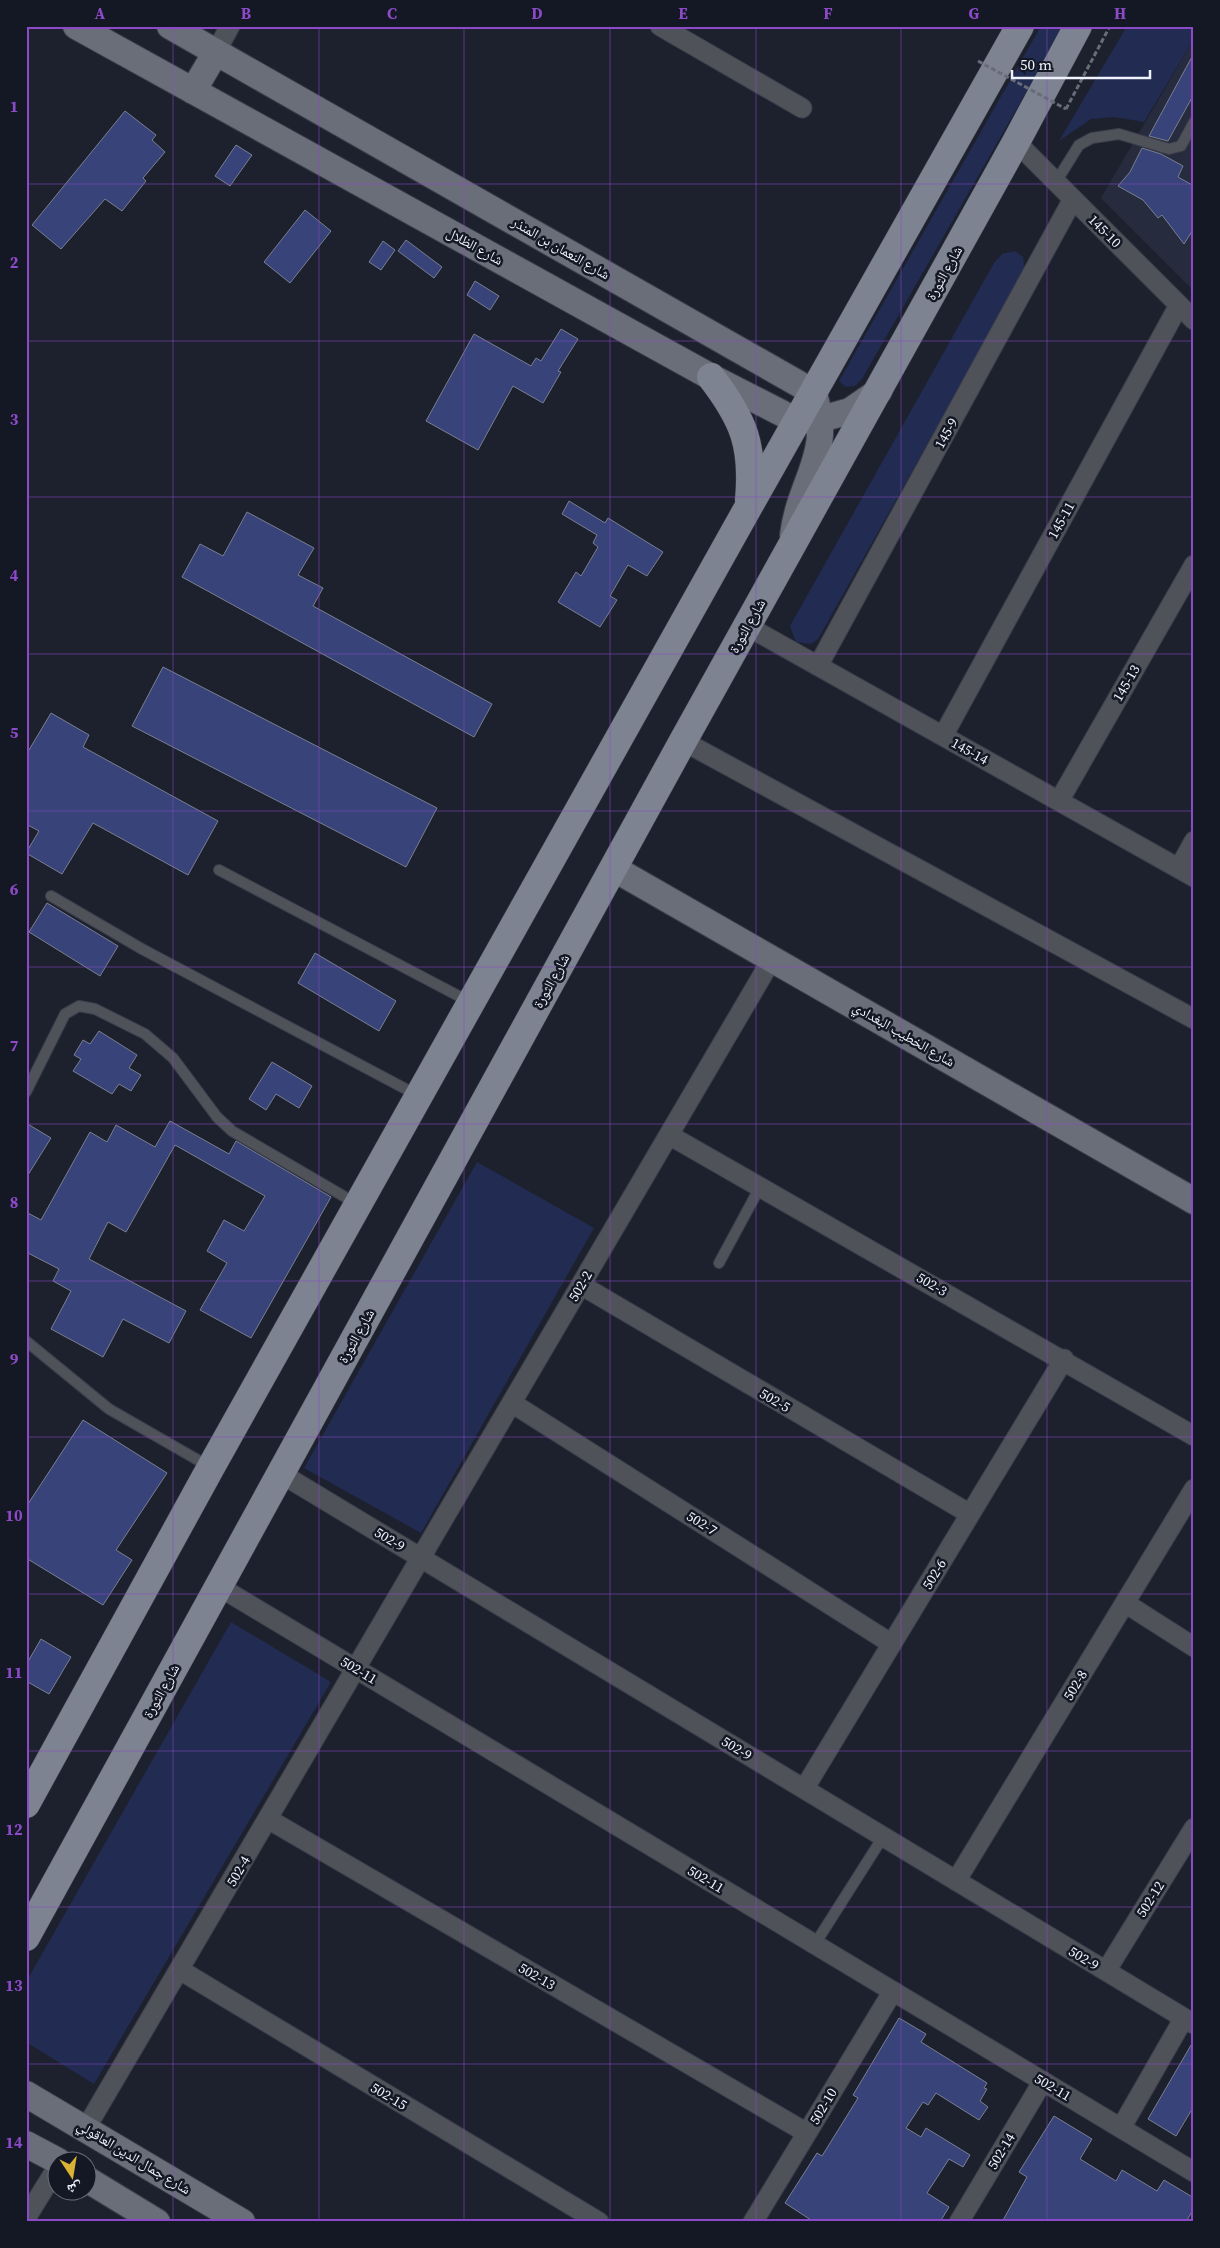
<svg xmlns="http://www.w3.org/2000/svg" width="1220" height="2248" viewBox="0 0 1220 2248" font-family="'Source Serif 4','Noto Naskh Arabic',serif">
	<rect width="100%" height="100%" fill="#1d212e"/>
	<path fill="#262c3e" d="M1194 39V291L1101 198Z"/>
	<path fill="#222b51" d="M1041 26H1064L862 379 855 386 846 387 839 381Z
		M1127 26H1194V39L1144 122 1114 117 1091 119 1059 141Z
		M1015 251 1023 257 1025 270 818 639 811 644 796 642 790 626 994 263 1002 254Z
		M477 1162 594 1228 421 1533 304 1468Z
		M231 1622 331 1682 94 2084 26 2042V1982Z"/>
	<path fill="#374379" stroke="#7a7f90" d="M1194 53V94L1168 141 1149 136Z
		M125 111 156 135 152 140 165 152 143 178 146 181 122 211 105 199 61 249 32 225Z
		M236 145 252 155 230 186 215 176Z
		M1142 148 1161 154 1183 166 1178 177 1194 186V228L1184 244 1162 215 1158 218 1143 200 1118 186 1130 172Z
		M305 210 331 231 290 283 264 262Z
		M406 240 442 267 434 278 398 251Z
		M383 241 395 250 381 270 369 262Z
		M475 281 499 296 490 310 467 295Z
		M561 329 578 339 558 371 561 372 543 403 513 386 478 450 426 421 474 334 531 366 536 358 541 361Z
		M569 501 605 523 608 518 663 552 647 576 628 565 610 596 617 600 600 627 558 602 576 572 581 576 598 547 593 543 597 535 562 514Z
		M247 512 314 548 298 575 323 588 313 606 492 704 474 737 182 577 200 544 223 556Z
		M163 667 437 808 406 867 132 726Z
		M51 713 89 735 83 747 218 821 188 875 93 823 62 874 26 853 39 831 26 824V755Z
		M47 903 118 946 100 976 29 932Z
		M315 953 396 1001 379 1031 298 983Z
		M99 1031 137 1055 129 1068 141 1075 131 1091 119 1084 112 1094 73 1071 81 1059 74 1055 83 1040 90 1044Z
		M272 1062 312 1086 299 1108 276 1094 266 1110 249 1099Z
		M170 1121 229 1154 236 1141 331 1197 251 1338 200 1310 227 1263 207 1251 224 1220 244 1231 265 1196 175 1145 126 1232 108 1222 89 1259 186 1311 169 1343 123 1319 103 1357 51 1329 71 1291 53 1281 59 1269 26 1252V1212L41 1220 90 1132 107 1142 116 1125 155 1147Z
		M26 1123 51 1138 26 1178Z
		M83 1420 167 1473 116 1550 132 1560 103 1605 26 1558V1507Z
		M41 1639 71 1657 49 1694 26 1681V1665Z
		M899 2018 926 2034 921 2042 987 2083 984 2088 987 2089 980 2101 988 2107 979 2120 936 2093 928 2105 923 2102 906 2128 921 2137 926 2128 970 2155 963 2167 949 2159 927 2193 949 2207 940 2222H814L785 2203 817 2153 822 2156 858 2098 853 2095Z
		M1194 2040V2106L1176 2136 1148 2119Z
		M1054 2116 1092 2139 1080 2159 1116 2181 1122 2170 1157 2191 1164 2180 1194 2198V2208L1186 2222H1002L1027 2177 1019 2172Z"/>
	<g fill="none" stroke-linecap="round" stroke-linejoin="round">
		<g stroke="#3b3e4b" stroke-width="12">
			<path id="lane" d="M1056 182 1079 145 1092 138 1119 134 1169 149 1181 146 1194 122
				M219 870 470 1002
				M51 896 142 949 417 1095
				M26 1092 65 1014 79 1006 95 1009 145 1034 173 1058 217 1117 232 1131 357 1204
				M719 1263 760 1187
				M26 1341 109 1409 210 1467
				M815 1944 883 1837"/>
		</g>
		<g stroke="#3b3e4b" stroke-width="21">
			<path id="street" d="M660 26 802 108
				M216 52 230 26
				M1016 142 1194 320
				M747 626 1194 877
				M818 666 1073 199
				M943 736 1179 305
				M683 741 1194 1019
				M1059 801 1194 565
				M1179 868 1194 841
				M669 1135 1194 1436
				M581 1285 970 1514
				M512 1403 892 1644
				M280 1473 1194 2024
				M218 1586 1194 2172
				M1125 1603 1194 1647
				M804 1789 1064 1359
				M268 1819 807 2133
				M956 1881 1194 1489
				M180 1970 599 2222
				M1106 1971 1194 1828
				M86 2128 772 959
				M1121 2128 1184 2018
				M26 2218 58 2166
				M753 2222 893 1991
				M959 2222 1043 2081"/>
		</g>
		<g stroke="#3b3e4b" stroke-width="28">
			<path id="secondary" d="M76 26 711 377 797 421 821 419 850 411 879 391
				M170 26 813 392C835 452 800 479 793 535
				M193 91 216 52
				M613 868 1194 1201
				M26 2094 242 2222
				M26 2144 58 2161
				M88 2180 157 2222"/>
		</g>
		<g stroke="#3b3e4b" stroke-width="29">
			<path id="primary" d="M711 377C744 420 754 446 749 500
				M26 1804 211 1467 749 506 1020 26
				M26 1937 683 741 1016 142 1078 26"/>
		</g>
		<path stroke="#686c78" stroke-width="3" stroke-dasharray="5 2.5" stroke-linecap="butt" d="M1066 109 1110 26"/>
		<use href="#lane" stroke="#505259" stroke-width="10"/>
		<use href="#street" stroke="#505259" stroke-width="19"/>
		<use href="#secondary" stroke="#6a6e79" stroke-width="26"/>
		<use href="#primary" stroke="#7e8391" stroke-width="28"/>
		<path stroke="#686c78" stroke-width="3" stroke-dasharray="5 2.5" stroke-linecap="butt" d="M978 61 1066 109"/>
	</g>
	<path fill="none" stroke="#8d4ac8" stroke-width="1" stroke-opacity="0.55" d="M173 26V2222M319 26V2222M464 26V2222M610 26V2222M756 26V2222M901 26V2222M1047 26V2222M26 184H1194M26 341H1194M26 497H1194M26 654H1194M26 811H1194M26 967H1194M26 1124H1194M26 1281H1194M26 1437H1194M26 1594H1194M26 1751H1194M26 1907H1194M26 2064H1194"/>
	<g text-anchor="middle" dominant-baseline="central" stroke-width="5" stroke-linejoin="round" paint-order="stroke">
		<g font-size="14" fill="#f0f3fd" stroke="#141824">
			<text transform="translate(1105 231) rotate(45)">145-10</text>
			<text transform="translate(475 246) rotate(29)">شارع الظلال</text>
			<text transform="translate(561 248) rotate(30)">شارع النعمان بن المنذر</text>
			<text transform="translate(944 273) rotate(-61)">شارع الثورة</text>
			<text transform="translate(946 433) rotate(-61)">145-9</text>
			<text transform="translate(1061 520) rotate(-61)">145-11</text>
			<text transform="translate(747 626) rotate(-61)">شارع الثورة</text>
			<text transform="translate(1126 683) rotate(-60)">145-13</text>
			<text transform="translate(970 751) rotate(29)">145-14</text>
			<text transform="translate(551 981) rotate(-61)">شارع الثورة</text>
			<text transform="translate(904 1034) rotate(30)">شارع الخطيب البغدادي</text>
			<text transform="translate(932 1284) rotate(30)">502-3</text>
			<text transform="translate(580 1286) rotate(-60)">502-2</text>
			<text transform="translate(356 1336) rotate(-61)">شارع الثورة</text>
			<text transform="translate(775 1400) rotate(30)">502-5</text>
			<text transform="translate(702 1523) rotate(32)">502-7</text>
			<text transform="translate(390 1539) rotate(31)">502-9</text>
			<text transform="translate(934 1574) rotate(-59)">502-6</text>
			<text transform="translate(359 1670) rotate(31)">502-11</text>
			<text transform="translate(1075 1685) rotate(-59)">502-8</text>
			<text transform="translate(161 1691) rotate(-61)">شارع الثورة</text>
			<text transform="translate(737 1748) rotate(31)">502-9</text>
			<text transform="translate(238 1871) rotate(-60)">502-4</text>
			<text transform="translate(706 1879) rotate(31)">502-11</text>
			<text transform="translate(1150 1899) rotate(-58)">502-12</text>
			<text transform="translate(1084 1958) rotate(31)">502-9</text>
			<text transform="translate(537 1976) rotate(30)">502-13</text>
			<text transform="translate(1053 2087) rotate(31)">502-11</text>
			<text transform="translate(389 2096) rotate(31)">502-15</text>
			<text transform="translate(823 2106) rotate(-59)">502-10</text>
			<text transform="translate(1001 2151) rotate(-59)">502-14</text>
			<text transform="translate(134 2157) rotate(31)">شارع جمال الدين العاقولي</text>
		</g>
	</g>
	<rect width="1220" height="2248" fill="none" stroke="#141824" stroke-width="55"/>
	<g transform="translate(72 2176) rotate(168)"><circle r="24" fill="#141824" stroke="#6c707b"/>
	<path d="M0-4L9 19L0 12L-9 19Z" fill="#d9b334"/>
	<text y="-8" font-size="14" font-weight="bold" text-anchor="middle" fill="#f0f3fd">ش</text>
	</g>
	<path d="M1012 70v8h138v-8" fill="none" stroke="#f0f3fd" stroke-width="2.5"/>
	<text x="1020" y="70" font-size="15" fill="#f0f3fd" stroke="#141824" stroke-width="4" paint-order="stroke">50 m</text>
	<rect x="28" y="28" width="1164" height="2192" fill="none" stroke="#8d4ac8" stroke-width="2"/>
	<g font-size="16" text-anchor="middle" font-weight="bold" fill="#8d4ac8">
		<text x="100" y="19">A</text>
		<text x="246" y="19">B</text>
		<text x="392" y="19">C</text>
		<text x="537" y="19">D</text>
		<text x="683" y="19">E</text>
		<text x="828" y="19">F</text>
		<text x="974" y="19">G</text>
		<text x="1120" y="19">H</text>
		<text x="14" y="112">1</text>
		<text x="14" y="268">2</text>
		<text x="14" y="425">3</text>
		<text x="14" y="581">4</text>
		<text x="14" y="738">5</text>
		<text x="14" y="895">6</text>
		<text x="14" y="1051">7</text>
		<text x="14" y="1208">8</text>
		<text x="14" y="1365">9</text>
		<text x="14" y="1521">10</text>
		<text x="14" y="1678">11</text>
		<text x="14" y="1835">12</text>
		<text x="14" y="1991">13</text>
		<text x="14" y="2148">14</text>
	</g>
</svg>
